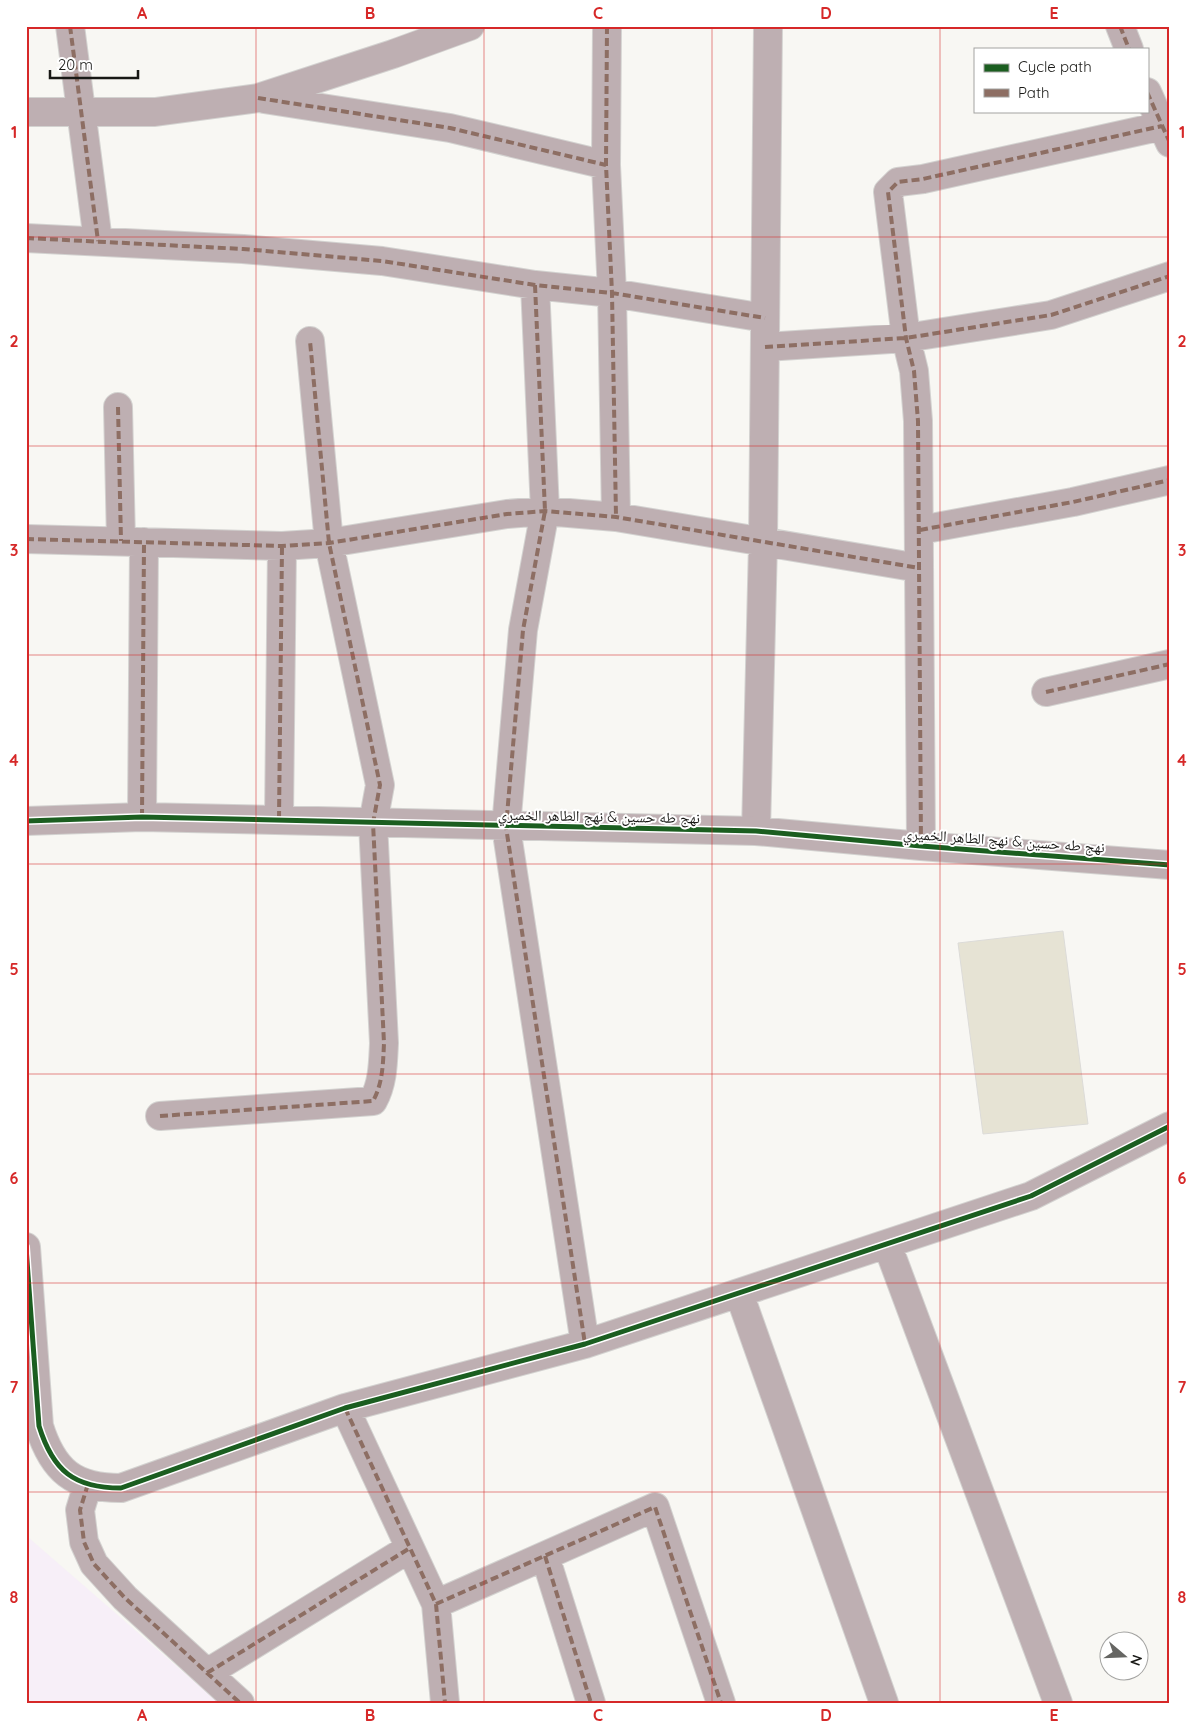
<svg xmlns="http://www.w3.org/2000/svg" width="1196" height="1729" viewBox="0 0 1196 1729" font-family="Quicksand,'Noto Naskh Arabic',sans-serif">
	<rect width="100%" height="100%" fill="#f8f7f3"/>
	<path fill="#f7eff8" d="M26 1505 29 1538 219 1703H26Z"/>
	<path fill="#e6e3d4" stroke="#dcdbd8" d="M1063 931 1088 1124 983 1134 958 943Z"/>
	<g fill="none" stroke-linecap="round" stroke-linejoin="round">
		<g stroke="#d3d2d0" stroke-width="30">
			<path id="minor" d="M70 26 98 241
				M607 26 606 165 612 293 616 517
				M1120 26 1129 49
				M1147 92 1170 143
				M264 99 450 128 606 165
				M26 112H155L258 98 393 54 470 26
				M26 238 243 249 382 261 535 285 612 293 765 318
				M535 285 545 511 523 630 506 827 585 1344
				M765 347 906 338 1051 315 1170 276
				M118 407 121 541
				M920 530 1073 502 1170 480
				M26 539 282 546 329 543 507 514 545 511 616 517 919 568
				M1046 692 1170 664
				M142 817 144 542
				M279 819 282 546
				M26 821 142 817 756 831 921 846 1170 865
				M756 831 763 543 768 26
				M921 846 918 421 914 371 906 338 888 192 898 182 923 179 1162 126
				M160 1116 373 1101C383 1083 383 1063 384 1043L373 823 380 785 329 543 310 341
				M887 1244 1058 1703
				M26 1247 39 1426C53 1471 74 1488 121 1488L345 1408 585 1344 1031 1196 1170 1126
				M739 1293 884 1703
				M345 1408 436 1604 445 1703
				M88 1484 80 1510 84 1542 94 1564 125 1598 240 1703
				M545 1556 591 1703
				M436 1604 655 1507 721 1703
				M207 1673 410 1548"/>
		</g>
		<use href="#minor" stroke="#beafb2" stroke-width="28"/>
		<path stroke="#8d6e63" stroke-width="4" stroke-dasharray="8 4" stroke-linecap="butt" d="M70 26 98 241
			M607 26 606 165 612 293 616 517
			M1120 26 1129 49
			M1147 92 1170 143
			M258 98 450 128 606 165
			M26 238 243 249 382 261 535 285 612 293 765 318
			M535 285 545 511 523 630 506 827 585 1344
			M765 347 906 338 1051 315 1170 276
			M118 407 121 541
			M920 530 1073 502 1170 480
			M26 539 282 546 329 543 507 514 545 511 616 517 919 568
			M1046 692 1170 664
			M142 817 144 542
			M279 819 282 546
			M921 846 918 421 914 371 906 338 888 192 898 182 923 179 1162 126
			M160 1116 373 1101C383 1083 383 1063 384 1043L373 823 380 785 329 543 310 341
			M345 1408 436 1604 445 1703
			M88 1484 80 1510 84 1542 94 1564 125 1598 240 1703
			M545 1556 591 1703
			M436 1604 655 1507 721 1703
			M207 1673 410 1548"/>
		<g stroke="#fff" stroke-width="8">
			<path id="cycleway" d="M26 821 142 817 756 831 921 846 1170 865
				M26 1247 39 1426C53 1471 74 1488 121 1488L345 1408 585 1344 1031 1196 1170 1126"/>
		</g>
		<use href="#cycleway" stroke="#1b5e20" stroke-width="5"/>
	</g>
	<path fill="none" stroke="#d62828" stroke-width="1" stroke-opacity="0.55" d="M256 26V1703M484 26V1703M712 26V1703M940 26V1703M26 237H1170M26 446H1170M26 655H1170M26 864H1170M26 1074H1170M26 1283H1170M26 1492H1170"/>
	<g text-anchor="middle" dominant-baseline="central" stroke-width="4" stroke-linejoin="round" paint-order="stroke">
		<g font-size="15" fill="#181815" stroke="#fff">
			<text transform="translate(599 816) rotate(1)">نهج طه حسين &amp; نهج الطاهر الخميري</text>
			<text transform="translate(1004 840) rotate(4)">نهج طه حسين &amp; نهج الطاهر الخميري</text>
		</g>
	</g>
	<rect width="1196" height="1729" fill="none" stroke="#ffffff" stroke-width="55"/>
	<rect x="974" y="48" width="175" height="65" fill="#ffffff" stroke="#a3a3a1"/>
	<rect x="984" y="64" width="25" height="8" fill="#1b5e20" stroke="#a3a3a1"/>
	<text x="1018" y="72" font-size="15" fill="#181815">Cycle path</text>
	<rect x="984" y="89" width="25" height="8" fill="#8d6e63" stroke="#a3a3a1"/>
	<text x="1018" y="98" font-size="15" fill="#181815">Path</text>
	<g transform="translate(1124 1656) rotate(109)"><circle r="24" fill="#ffffff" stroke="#a3a3a1"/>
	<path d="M0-4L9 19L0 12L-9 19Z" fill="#666663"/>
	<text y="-8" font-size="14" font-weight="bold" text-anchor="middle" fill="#181815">N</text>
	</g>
	<path d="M50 70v8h88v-8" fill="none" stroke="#181815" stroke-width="2.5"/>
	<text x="58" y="70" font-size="15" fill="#181815" stroke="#ffffff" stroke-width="4" paint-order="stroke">20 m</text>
	<rect x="28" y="28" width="1140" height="1674" fill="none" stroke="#d62828" stroke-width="2"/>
	<g font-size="16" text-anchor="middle" font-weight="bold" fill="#d62828">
		<text x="142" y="19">A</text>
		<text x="370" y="19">B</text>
		<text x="598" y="19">C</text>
		<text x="826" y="19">D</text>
		<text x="1054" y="19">E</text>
		<text x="14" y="138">1</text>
		<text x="1182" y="138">1</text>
		<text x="14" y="347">2</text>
		<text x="1182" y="347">2</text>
		<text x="14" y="556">3</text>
		<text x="1182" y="556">3</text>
		<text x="14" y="766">4</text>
		<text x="1182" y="766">4</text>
		<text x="14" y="975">5</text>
		<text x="1182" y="975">5</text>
		<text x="14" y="1184">6</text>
		<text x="1182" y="1184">6</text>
		<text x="14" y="1393">7</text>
		<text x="1182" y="1393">7</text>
		<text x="14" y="1603">8</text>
		<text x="1182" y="1603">8</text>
		<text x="142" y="1721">A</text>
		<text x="370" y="1721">B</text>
		<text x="598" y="1721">C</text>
		<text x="826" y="1721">D</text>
		<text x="1054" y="1721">E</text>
	</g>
</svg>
